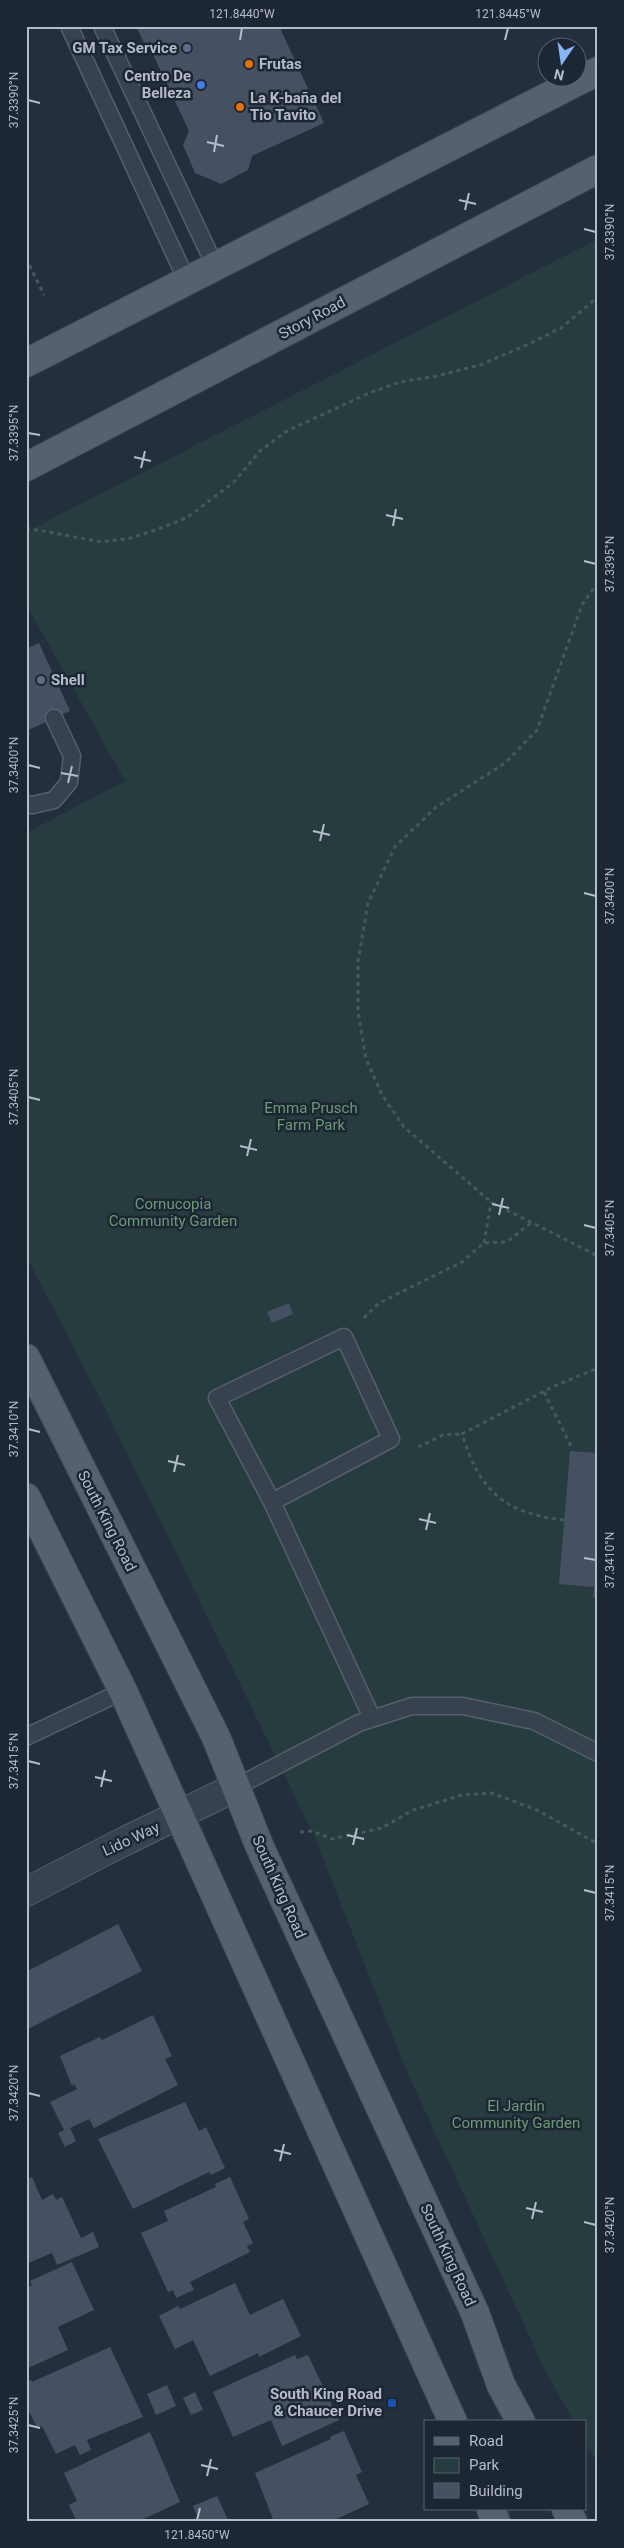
<svg xmlns="http://www.w3.org/2000/svg" width="624" height="2548" viewBox="0 0 624 2548" font-family="Roboto,sans-serif">
	<rect width="100%" height="100%" fill="#242f3e"/>
	<path fill="#263c3f" d="M598 239V2464L585 2442V2422H574L545 2370 408 2074 312 1831 103 1404 26 1256V833L125 781 26 604V532Z"/>
	<path fill="#455162" d="M136 26H279L324 123 252 156 248 170 221 184 195 173 183 145 189 131 148 44 145 45Z
		M39 643 70 711 26 731V649Z
		M289 1303 293 1314 272 1323 267 1312Z
		M570 1451 598 1453V1597H593L594 1587 559 1584Z
		M118 1924 142 1971 26 2030V1972Z
		M153 2015 172 2056 165 2059 178 2085 94 2128 89 2119 70 2128 76 2141 65 2147 58 2133 64 2130 50 2102 77 2089 74 2084 72 2086 60 2056 100 2037 102 2040Z
		M185 2102 199 2131 206 2127 225 2168 211 2175 209 2172 133 2209 98 2139Z
		M32 2177 42 2200 53 2194 56 2200 62 2197 81 2238 93 2232 99 2247 57 2265 52 2253 26 2264V2180Z
		M230 2177 249 2219 243 2222 253 2243 247 2246 250 2252 190 2282 194 2290 176 2298 173 2290 168 2292 141 2233 168 2221 164 2211 216 2187 215 2184Z
		M72 2262 94 2310 58 2327 68 2350 26 2369V2288L32 2285 30 2281Z
		M235 2283 250 2315 283 2299 301 2336 259 2357 258 2353 210 2376 193 2340 175 2349 159 2316 178 2306 180 2309Z
		M110 2347 143 2417 87 2440 91 2450 80 2455 75 2445 56 2454 42 2426 37 2428 26 2405V2382L31 2380 32 2382Z
		M295 2355 297 2359 308 2355 339 2420 282 2446 271 2420 233 2437 213 2392Z
		M167 2385 176 2406 156 2415 147 2394Z
		M195 2392 203 2410 191 2415 183 2398Z
		M344 2431 362 2472 356 2475 369 2504 330 2522H274L255 2473 331 2439 330 2437Z
		M150 2432 180 2502 137 2522H77L69 2505 77 2501 64 2473Z
		M217 2496 229 2522H200L193 2506Z"/>
	<g fill="none" stroke-linecap="round" stroke-linejoin="round">
		<g stroke="#565f6c" stroke-width="19">
			<path id="lane" d="M69 26 187 281
				M102 26 215 266
				M26 804 33 805 54 800 69 782 72 756 54 718
				M272 1502 391 1439 344 1337 217 1398 272 1502 372 1718
				M26 1737 123 1691
				M236 1787 359 1723 412 1706H463L534 1721 598 1753"/>
		</g>
		<g stroke="#565f6c" stroke-width="30">
			<path id="street" d="M26 1892 121 1843 236 1787"/>
		</g>
		<g stroke="#414a57" stroke-width="30">
			<path id="primary" d="M26 363 598 71
				M26 467 598 169
				M26 1358 216 1737 259 1845 475 2313 501 2385 521 2422
				M26 1497 123 1691 453 2422
				M491 2509 496 2522
				M566 2509 573 2522"/>
		</g>
		<path stroke="#44595c" stroke-width="3" stroke-dasharray="4 4" stroke-linecap="butt" d="M26 258 44 295
			M26 528 102 542 131 538 161 528 188 517 234 482 260 451 287 431 369 393 400 382 437 376 480 365 529 344 561 328 598 297
			M598 582 582 605 537 730 505 763 435 808 395 847 368 903 358 962V1012L366 1059 382 1095 404 1127 491 1202 598 1256
			M484 1243 491 1202
			M364 1318 379 1303 462 1262 484 1243 507 1242 532 1222
			M544 1392 571 1446
			M418 1447 443 1435 462 1434
			M564 1520C503 1513 480 1491 462 1434L552 1387 598 1368
			M300 1832 312 1831 332 1839 382 1828 413 1810 462 1795 492 1793 537 1810 598 1844"/>
		<use href="#lane" stroke="#38414e" stroke-width="16"/>
		<use href="#street" stroke="#38414e" stroke-width="28"/>
		<use href="#primary" stroke="#56606e" stroke-width="28"/>
	</g>
	<path fill="none" stroke="#b4bcc9" stroke-width="2" d="M240 40 242 28M505 40 508 28M28 100 40 103M207 142 224 146M214 152 217 135M459 200 476 204M465 210 469 193M584 229 596 232M28 433 40 435M134 457 151 461M141 468 145 451M386 515 403 519M393 526 396 509M584 561 596 564M28 765 40 768M61 773 78 776M68 783 72 766M313 831 330 835M320 841 324 824M584 893 596 896M28 1097 40 1100M240 1146 257 1150M247 1156 251 1139M492 1204 509 1208M499 1215 503 1198M584 1225 596 1228M28 1429 40 1432M168 1461 185 1465M174 1472 178 1455M419 1519 436 1523M426 1530 430 1513M584 1558 596 1560M28 1761 40 1764M95 1777 112 1781M101 1787 105 1770M347 1835 364 1839M353 1845 357 1828M584 1890 596 1893M28 2093 40 2096M274 2150 291 2154M280 2161 284 2144M526 2208 543 2212M532 2219 536 2202M584 2222 596 2225M28 2425 40 2428M201 2465 218 2469M207 2476 211 2459M197 2520 200 2508"/>
	<g fill="#5c6f8a" stroke="#1d2633" stroke-width="2">
		<circle cx="187" cy="48" r="5"/>
		<circle cx="41" cy="680" r="5"/>
	</g>
	<g fill="#e8710a" stroke="#1d2633" stroke-width="2">
		<circle cx="249" cy="64" r="5"/>
		<circle cx="240" cy="107" r="5"/>
	</g>
	<circle fill="#3f7fe0" stroke="#1d2633" stroke-width="2" cx="201" cy="85" r="5"/>
	<rect fill="#1a4fb4" stroke="#1d2633" stroke-width="2" x="387" y="2398" width="10" height="10" rx="2.5"/>
	<g text-anchor="middle" dominant-baseline="central" stroke-width="5" stroke-linejoin="round" paint-order="stroke">
		<g font-size="15" font-weight="bold" fill="#b4bcc9" stroke="#1d2633" text-anchor="end">
			<text x="177" y="48">GM Tax Service</text>
			<text x="259" y="64" text-anchor="start">Frutas</text>
			<text x="191" y="76">Centro De<tspan x="191" dy="17">Belleza</tspan></text>
			<text x="250" y="98" text-anchor="start">La K-baña del<tspan x="250" dy="17">Tio Tavito</tspan></text>
			<text x="51" y="680" text-anchor="start">Shell</text>
			<text x="382" y="2394">South King Road<tspan x="382" dy="17">&amp; Chaucer Drive</tspan></text>
		</g>
		<g font-size="15" fill="#b4bcc9" stroke="#1d2633">
			<text transform="translate(312 318) rotate(-28)">Story Road</text>
			<text transform="translate(107 1521) rotate(63)">South King Road</text>
			<text transform="translate(131 1839) rotate(-25)">Lido Way</text>
			<text transform="translate(279 1887) rotate(66)">South King Road</text>
			<text transform="translate(448 2255) rotate(65)">South King Road</text>
		</g>
		<g font-size="15" fill="#6b9a76" stroke="#1d2633">
			<text x="311" y="1108">Emma Prusch<tspan x="311" dy="17">Farm Park</tspan></text>
			<text x="173" y="1204">Cornucopia<tspan x="173" dy="17">Community Garden</tspan></text>
			<text x="516" y="2106">El Jardin<tspan x="516" dy="17">Community Garden</tspan></text>
		</g>
	</g>
	<rect width="624" height="2548" fill="none" stroke="#1d2633" stroke-width="55"/>
	<rect x="424" y="2420" width="162" height="90" fill="#1d2633" stroke="#59626f"/>
	<rect x="434" y="2437" width="25" height="8" fill="#56606e" stroke="#59626f"/>
	<text x="469" y="2446" font-size="15" fill="#b4bcc9">Road</text>
	<rect x="434" y="2458" width="25" height="15" fill="#263c3f" stroke="#59626f"/>
	<text x="469" y="2470" font-size="15" fill="#b4bcc9">Park</text>
	<rect x="434" y="2483" width="25" height="15" fill="#455162" stroke="#59626f"/>
	<text x="469" y="2496" font-size="15" fill="#b4bcc9">Building</text>
	<g transform="translate(562 62) rotate(193)"><circle r="24" fill="#1d2633" stroke="#59626f"/>
	<path d="M0-4L9 19L0 12L-9 19Z" fill="#8ab4f8"/>
	<text y="-8" font-size="14" font-weight="bold" text-anchor="middle" fill="#b4bcc9">N</text>
	</g>
	<rect x="28" y="28" width="568" height="2492" fill="none" stroke="#b4bcc9" stroke-width="2"/>
	<g font-size="12" text-anchor="middle" fill="#b4bcc9">
		<text x="242" y="18">121.8440°W</text>
		<text x="508" y="18">121.8445°W</text>
		<text transform="translate(14 100) rotate(-90)" y="4">37.3390°N</text>
		<text transform="translate(610 232) rotate(-90)" y="4">37.3390°N</text>
		<text transform="translate(14 433) rotate(-90)" y="4">37.3395°N</text>
		<text transform="translate(610 564) rotate(-90)" y="4">37.3395°N</text>
		<text transform="translate(14 765) rotate(-90)" y="4">37.3400°N</text>
		<text transform="translate(610 896) rotate(-90)" y="4">37.3400°N</text>
		<text transform="translate(14 1097) rotate(-90)" y="4">37.3405°N</text>
		<text transform="translate(610 1228) rotate(-90)" y="4">37.3405°N</text>
		<text transform="translate(14 1429) rotate(-90)" y="4">37.3410°N</text>
		<text transform="translate(610 1560) rotate(-90)" y="4">37.3410°N</text>
		<text transform="translate(14 1761) rotate(-90)" y="4">37.3415°N</text>
		<text transform="translate(610 1893) rotate(-90)" y="4">37.3415°N</text>
		<text transform="translate(14 2093) rotate(-90)" y="4">37.3420°N</text>
		<text transform="translate(610 2225) rotate(-90)" y="4">37.3420°N</text>
		<text transform="translate(14 2425) rotate(-90)" y="4">37.3425°N</text>
		<text x="197" y="2539">121.8450°W</text>
	</g>
</svg>
